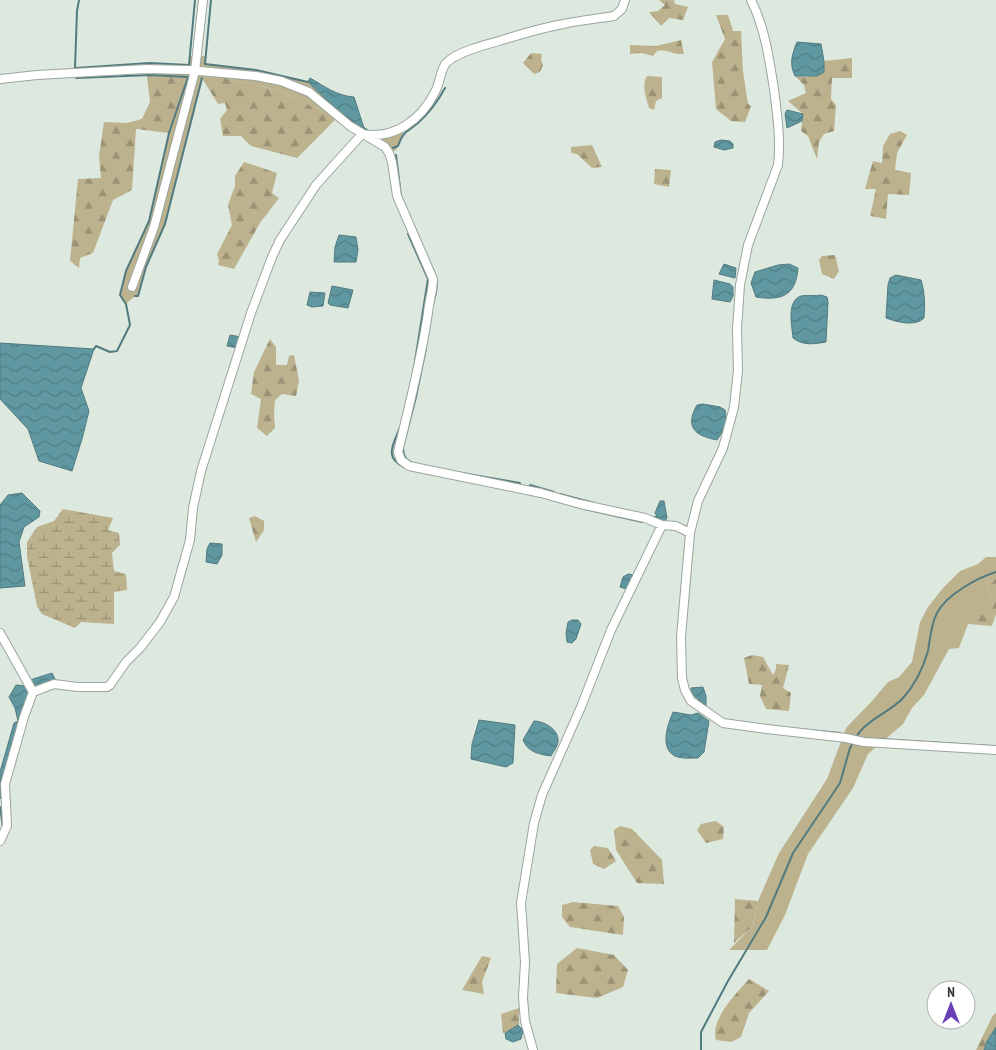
<svg xmlns="http://www.w3.org/2000/svg" width="996" height="1050" viewBox="0 0 996 1050" font-family="'PT Sans Narrow',sans-serif">
	<defs>
		<pattern id="forest-firs" width="22" height="20" patternUnits="userSpaceOnUse" patternTransform="scale(1.25)"><rect width="22" height="20" fill="#bdb28e"/><path d="M5 1l3.5 6h-7zM16 11l3.5 6h-7z" fill="#9a9275"/></pattern>
		<pattern id="wetland-marsh" width="20" height="14" patternUnits="userSpaceOnUse" patternTransform="scale(1.25)"><rect width="20" height="14" fill="#bdb28e"/><path d="M1 5h8M5 5V1M11 12h8M15 12V8" fill="none" stroke="#9a9275"/></pattern>
		<pattern id="water-waves" width="16" height="10" patternUnits="userSpaceOnUse" patternTransform="scale(1.25)"><rect width="16" height="10" fill="#6098a1"/><path d="M0 5q4-4 8 0t8 0" fill="none" stroke="#507d84"/></pattern>
	</defs>
	<rect width="100%" height="100%" fill="#dde9df"/>
	<path fill="#bdb28e" d="M190 56H206L205 64 256 70 308 82 362 128V134L380 136 400 129 403 133 396 150 389 153 385 147 350 126 339 116 313 107 277 90 217 76 203 78 165 224 146 267 138 296H135L126 304 120 295 126 271 149 221 169 133 188 77Z
		M986 557H996V579L986 583 993 600 966 616 968 624 959 648 949 649 924 695 912 708 903 724 868 754 853 788 808 854 785 915 767 950H729L753 926 758 901 779 853 827 779 846 728 873 700 888 682 899 677 912 662 920 622 928 607 943 588 960 571 978 564Z"/>
	<path fill="url(#forest-firs)" d="M659 0H674L675 4 688 7 683 20 669 18 661 26 649 12 658 11 665 5Z
		M716 15H728L733 31H741L743 71 748 104 751 106 745 122 731 121 716 109 712 62 725 39Z
		M681 40 684 54C672 55 669 49 657 51L653 56 641 53 630 54V45L656 46Z
		M531 53 542 54 541 60 543 65 540 72 534 74 523 63Z
		M852 58V78H832L831 99 836 105 834 131 824 134 819 142 817 159 808 136 801 131 803 114 788 101 806 93 804 85 795 76 807 77 824 72V61Z
		M146 69 188 70V77L169 133 136 129 132 190 113 200 93 253 80 258 79 268 70 261 78 179 101 178 99 156 104 122 127 123 142 119 150 102Z
		M217 76 277 90 313 107 339 116 297 158 251 146 241 136H223L220 119 227 110 225 103 218 104 202 78Z
		M647 76 662 77V98L656 101 654 110 649 108C646 97 641 86 647 76Z
		M900 131 907 135 897 153 895 170 911 173 909 195 888 194 886 219 870 216 876 189H865L873 161 882 163 883 146 890 134Z
		M592 145 602 167 592 168 577 154 571 153V147Z
		M244 162 277 173 272 193 279 198 260 223 234 269 218 265 219 261 217 254 232 225 228 205 235 186V176Z
		M655 169 671 170 669 187 654 184Z
		M835 255 839 271 834 279 822 274 819 260 822 256Z
		M270 339 276 347V365H287L289 356 294 355 299 381 296 396 282 394 275 400 274 414 275 428 267 436 257 428 261 399 251 394 254 372Z
		M255 516 264 521V530L256 542 249 518Z
		M996 579V614L992 626 968 624 965 616 993 600 986 583Z
		M752 655 763 657 773 675 776 669V664L789 665 783 688 791 693 789 711 766 709 760 696 762 685 749 684 744 658Z
		M716 821 724 827 723 839 706 843 697 830 701 824Z
		M620 826 632 829 662 860 664 884 637 883 616 850 614 830Z
		M594 846 608 848 616 861 604 869 593 864 590 850Z
		M735 899 758 901 753 926 734 943Z
		M573 902 618 906 624 917 623 935 570 927 562 917V905Z
		M577 948 614 955 628 970 623 987 597 998 556 993 557 964Z
		M482 956 491 958 482 982 484 994 462 990Z
		M749 979 769 991 749 1013 741 1037 731 1042 716 1040C710 1019 736 994 749 979Z
		M519 1008V1026L503 1033 501 1014Z
		M996 1013V1027L987 1040 984 1050H976L993 1015Z"/>
	<path fill="url(#wetland-marsh)" d="M63 509 113 518 108 530 119 533 120 545 112 553 114 571 126 574 127 590 114 592V624L81 622 75 628 42 614 37 606 27 557V542L37 527 54 521Z"/>
	<path fill="url(#water-waves)" stroke="#527b80" d="M797 42 821 44 824 61V72L817 76H795C789 64 792 54 797 42Z
		M310 78C324 86 337 96 354 97L364 128C349 123 321 94 308 82Z
		M787 110 803 114 802 121 787 128 785 114Z
		M721 140 730 141 733 144V148L724 150 714 147 715 142Z
		M339 235 356 237 358 250 356 262H334L335 247Z
		M724 264 736 268 735 278 719 274Z
		M789 264 798 268C796 296 781 301 756 297L751 283 755 272 778 265Z
		M896 275 921 280C925 292 925 306 924 318 915 327 897 322 886 318L888 285 890 278Z
		M714 280 730 284 733 287V296L730 302 712 299Z
		M332 286 353 290 348 308 330 305 328 303Z
		M310 292 325 293 323 306 312 307 307 305Z
		M821 295 827 297 828 302 826 342C814 344 803 346 793 338 792 326 786 301 801 296 804 295 816 296 821 295Z
		M230 335 241 337 238 348 227 346Z
		M0 343 94 349 81 388 89 411 82 439 72 471 39 461 28 429 0 399Z
		M703 404 720 407 725 410C728 421 723 432 717 440 696 436 684 428 697 405Z
		M22 493 40 511 39 517 24 527 19 542 25 586 0 588V505L8 495Z
		M660 501H664L667 518 664 522 659 520 655 513Z
		M210 543 222 544V555L217 564 206 562 207 549Z
		M628 574 634 575 631 585 626 589 620 587 623 577Z
		M572 620H578L581 624 576 639 572 643 567 642 566 633 568 622Z
		M52 673 56 681 34 688 29 682 33 679Z
		M16 685 26 686 30 693 21 722H18L19 726 2 796 0 799V772L14 723 18 721 15 708 9 697Z
		M703 687 706 696V706L692 694 691 688Z
		M673 712 691 715 698 713 709 721 704 752 698 758C691 758 682 759 675 756 659 748 668 724 673 712Z
		M479 720 515 725 513 763 506 767 471 759 472 744Z
		M534 721C543 721 559 729 558 741 558 746 553 752 551 756 538 754 528 752 523 740Z
		M518 1025 523 1030 521 1039 513 1042 506 1039 505 1033Z
		M996 1027V1050H984L987 1041Z"/>
	<g fill="none" stroke-linecap="round" stroke-linejoin="round">
		<path stroke="#527b80" stroke-width="2" d="M79 0 77 11 75 68 150 63 189 65 195 0
			M211 0 205 64 256 70 308 82
			M76 78 150 75 188 77 169 133 149 221 126 271 120 295 126 304 130 325 117 351 110 352 96 346 94 349
			M364 128 370 132
			M393 148 398 146C404 130 406 133 418 123 429 113 438 101 445 88
			M396 155 401 196 406 208
			M413 224 422 245
			M408 234 428 279 413 374
			M429 261C438 279 439 284 433 304
			M135 296H138L146 267 165 224 202 78
			M400 427C394 444 383 457 404 467
			M415 464C406 460 403 457 403 447L416 397 426 348
			M456 472 520 483
			M530 485 554 492
			M560 494 594 503
			M601 505 633 512
			M585 509 642 522
			M654 517H657
			M788 728 840 733
			M856 737C867 719 889 713 903 698 915 685 923 668 928 651 930 639 931 624 937 613 946 595 977 578 996 572
			M880 739 990 746
			M0 807 3 827 0 832
			M701 1050V1032L728 981 766 917 793 853 840 783 850 748 854 741"/>
		<g stroke="#9aa59c" stroke-width="10">
			<path id="minor" d="M0 79 37 75 146 69 188 70 256 76 281 81 309 92 350 126 385 147 389 153 392 162 397 196 433 279C433 291 429 301 428 313 421 361 409 406 398 452L401 460 409 466 541 493 580 504 645 518 662 525
				M132 287 154 227 195 71 203 0
				M690 533 681 637 682 678 685 690 691 701 723 723 767 729 846 738 864 742 996 750
				M0 633 33 692 24 717 5 784 7 826 0 841
				M33 692 54 684 78 687H107L110 685 126 662 140 648 160 622 174 597 190 540 193 508 201 471 251 313 272 257 280 240 316 185 362 134C394 140 421 120 435 92 440 83 440 71 446 63 457 52 484 45 499 41 518 35 538 29 558 25 576 21 595 19 614 16L622 9 625 0
				M533 1050 525 1021 523 998 525 962 521 903 534 823 542 795 581 707 611 630 662 525 676 526 690 533 698 501 723 448 734 407 738 371 737 329 740 285 748 245 778 165C781 140 777 114 774 89 769 58 765 28 751 0"/>
		</g>
		<use href="#minor" stroke="#fff" stroke-width="8"/>
	</g>
	<g transform="translate(951 1005)"><circle r="24" fill="#ffffff" stroke="#adafae"/>
	<path d="M0-4L9 19L0 12L-9 19Z" fill="#6940b8"/>
	<text y="-8" font-size="14" font-weight="bold" text-anchor="middle" fill="#333734">N</text>
	</g>
</svg>
